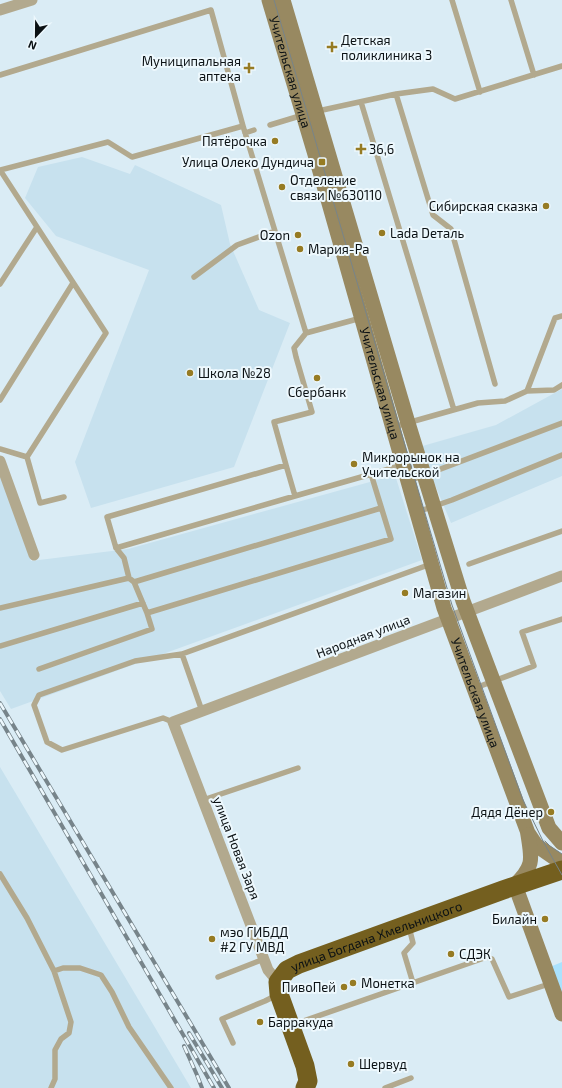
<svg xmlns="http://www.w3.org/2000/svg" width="562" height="1088" viewBox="0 0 562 1088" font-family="'Exo 2',sans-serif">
	<rect width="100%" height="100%" fill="#daecf5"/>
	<path fill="#c7e1ee" d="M82 157 130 174 135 165 221 205 230 244 259 310 290 323 234 467 91 508 75 462 149 270 56 236 25 198 38 167Z
		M562 389V476L451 523 419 447 496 425Z
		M395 475 422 560 11 709 0 691V476L31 561 128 549Z
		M0 767 191 1088H0Z"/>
	<path fill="#aae2fd" d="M562 962V999L550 967Z"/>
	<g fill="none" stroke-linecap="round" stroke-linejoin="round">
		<path stroke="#b2a98e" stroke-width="5.5" d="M452 0 480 92
			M511 0 534 75
			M0 75 211 10 243 126 306 333 361 318
			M396 94 433 215 451 229 495 384
			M361 102 454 410
			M318 111 396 94 433 89 455 99 562 66
			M270 125 303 115
			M245 133 254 130
			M194 277 237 245 275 231
			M0 284 37 227
			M527 391 554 390 562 385
			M0 400 73 283
			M393 427 478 403 505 401 527 391 555 318 562 316
			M0 449 27 457 40 503 64 497
			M27 457 106 333 0 170 108 142 132 157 243 126
			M286 465 274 422 312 412 296 357 294 348 306 333
			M409 481 562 423
			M295 496 116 548 107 517 286 465 295 496 403 465
			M417 512 452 500 562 455
			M116 548 124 558 129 578
			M469 564 562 531
			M134 582 381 508
			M0 608 129 578 134 582 147 613
			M0 646 143 603
			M39 669 152 629 147 613 391 539 371 474
			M475 688 534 666 522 632 562 619
			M202 711 182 654 431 564
			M173 722 163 718 62 750 47 742 34 705 39 695 135 661 182 654
			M203 800 298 768
			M0 874 27 918 54 971 71 1022 69 1033 61 1039 55 1050V1079L51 1088
			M409 927 413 943 404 953 413 983
			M54 971 63 968H80L101 975 112 992 129 1027 171 1088
			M218 977 264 959
			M292 1025 487 957 492 959 509 997 549 984
			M233 1043 222 1019 265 1001 277 995
			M385 1088 411 1078"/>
		<path stroke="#b2a98e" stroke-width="11" d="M0 10 32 0
			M0 461 34 555
			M278 982 268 970 173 722 562 576"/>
		<g stroke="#988961" stroke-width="15">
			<path id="s1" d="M269 0 317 161 444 608 528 833 536 845 562 863"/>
			<path d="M283 0 408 423 463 601 549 828 562 843"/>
			<path d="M528 835C532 860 534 866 515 885L562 1014"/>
		</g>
		<path stroke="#745f1f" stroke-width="19" id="s2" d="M305 1088 308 1081 305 1066 279 994 278 982 287 970 299 964 503 890 562 870"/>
		<path stroke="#77848a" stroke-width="1" d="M274 0 452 605 523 800 544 843 562 875
			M545 841 550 846 562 854"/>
		<g stroke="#77848a" stroke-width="4">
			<path id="rail" d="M0 703 229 1088
				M0 719 214 1088
				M189 1033 222 1088
				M184 1046 197 1075 202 1088"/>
		</g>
		<use href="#rail" stroke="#edf8fd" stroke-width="2.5" stroke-dasharray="8" stroke-linecap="butt"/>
	</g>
	<g fill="#967b23" stroke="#edf8fd" stroke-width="1.5">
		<path d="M330 41h4v4h4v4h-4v4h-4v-4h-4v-4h4z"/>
		<path d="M247 62h4v4h4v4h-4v4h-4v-4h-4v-4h4z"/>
		<circle cx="275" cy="141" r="4"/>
		<path d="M359 143h4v4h4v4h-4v4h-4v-4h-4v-4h4z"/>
		<rect x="318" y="158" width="8" height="8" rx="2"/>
		<circle cx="282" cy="187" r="4"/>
		<circle cx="546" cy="206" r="4"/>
		<circle cx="382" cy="233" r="4"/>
		<circle cx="298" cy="235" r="4"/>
		<circle cx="300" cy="249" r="4"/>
		<circle cx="190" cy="373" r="4"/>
		<circle cx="317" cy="378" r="4"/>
		<circle cx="354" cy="464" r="4"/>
		<circle cx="405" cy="593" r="4"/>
		<circle cx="551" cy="812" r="4"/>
		<circle cx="545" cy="919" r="4"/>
		<circle cx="212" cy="939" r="4"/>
		<circle cx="451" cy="954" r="4"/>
		<circle cx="353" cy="983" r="4"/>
		<circle cx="344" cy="987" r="4"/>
		<circle cx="260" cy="1022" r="4"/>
		<circle cx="351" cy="1064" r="4"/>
	</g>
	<g text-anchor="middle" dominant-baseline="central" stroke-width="4" stroke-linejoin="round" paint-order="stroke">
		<g font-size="13" fill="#0b1114" stroke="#edf8fd" text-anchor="start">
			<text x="341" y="40">Детская<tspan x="341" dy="15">поликлиника 3</tspan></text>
			<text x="241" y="61" text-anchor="end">Муниципальная<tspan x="241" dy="15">аптека</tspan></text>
			<text x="267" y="141" text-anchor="end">Пятёрочка</text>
			<text x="369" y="149">36,6</text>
			<text x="314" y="162" text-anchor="end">Улица Олеко Дундича</text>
			<text x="290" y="180">Отделение<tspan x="290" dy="15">связи №630110</tspan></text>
			<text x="538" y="206" text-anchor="end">Сибирская сказка</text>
			<text x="390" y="233">Lada Dеталь</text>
			<text x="290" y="235" text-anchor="end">Ozon</text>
			<text x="308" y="249">Мария-Ра</text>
			<text x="198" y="373">Школа №28</text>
			<text x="317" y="392" text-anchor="middle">Сбербанк</text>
			<text x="362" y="457">Микрорынок на<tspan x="362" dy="15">Учительской</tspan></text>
			<text x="413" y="593">Магазин</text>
			<text x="543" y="812" text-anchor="end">Дядя Дёнер</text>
			<text x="537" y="919" text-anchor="end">Билайн</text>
			<text x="220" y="932">мэо ГИБДД<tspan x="220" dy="15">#2 ГУ МВД</tspan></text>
			<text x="459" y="954">СДЭК</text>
			<text x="361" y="983">Монетка</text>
			<text x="336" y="987" text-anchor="end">ПивоПей</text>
			<text x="268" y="1022">Барракуда</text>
			<text x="359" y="1064">Шервуд</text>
		</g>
		<g font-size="13" fill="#0b1114" stroke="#edf8fd">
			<text stroke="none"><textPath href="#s1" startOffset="75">Учительская улица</textPath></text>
			<text stroke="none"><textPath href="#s1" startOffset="399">Учительская улица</textPath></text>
			<text transform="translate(363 636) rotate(-21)">Народная улица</text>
			<text stroke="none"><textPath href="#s1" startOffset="723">Учительская улица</textPath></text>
			<text transform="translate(237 848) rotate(69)">улица Новая Заря</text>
			<text stroke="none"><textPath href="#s2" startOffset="222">улица Богдана Хмельницкого</textPath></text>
		</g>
	</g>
	<g transform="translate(36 36) rotate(202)" stroke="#edf8fd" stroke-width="3" paint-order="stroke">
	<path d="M0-3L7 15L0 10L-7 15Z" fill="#0b1114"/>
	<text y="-6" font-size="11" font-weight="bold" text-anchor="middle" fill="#0b1114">N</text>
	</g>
</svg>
